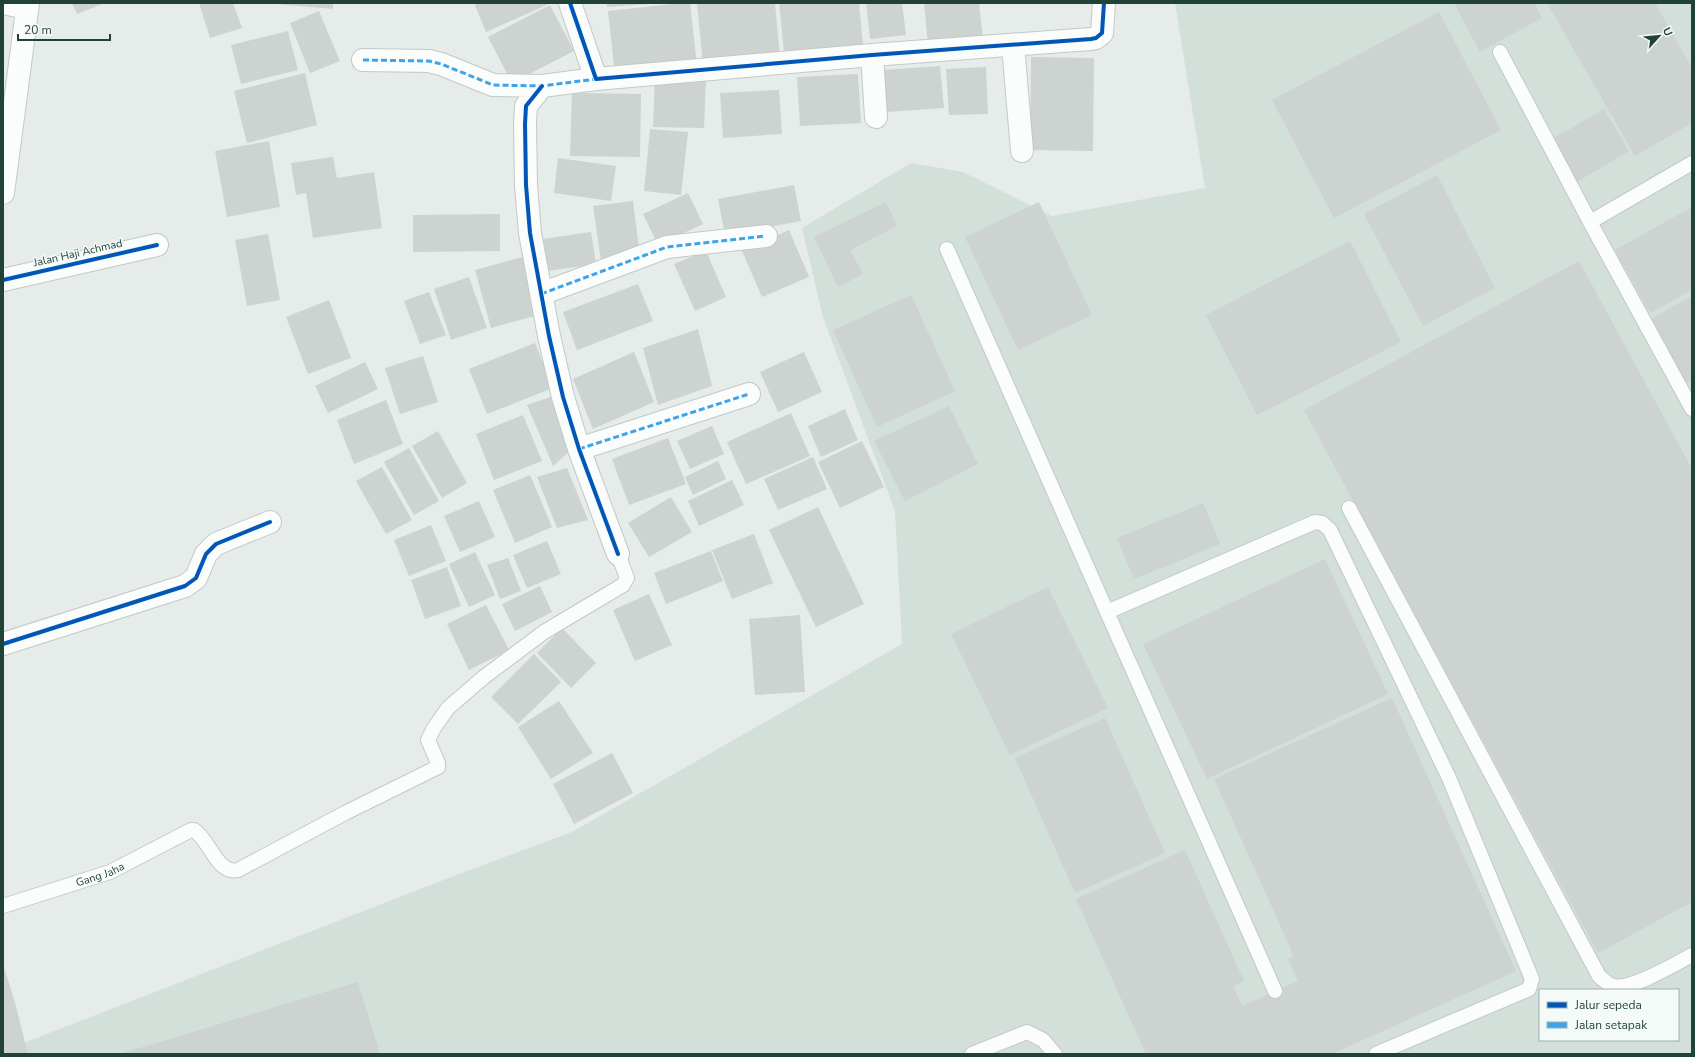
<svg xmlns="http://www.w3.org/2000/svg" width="1695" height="1057" viewBox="0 0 1695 1057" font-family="'Nunito Sans',sans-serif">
	<rect width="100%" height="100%" fill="#e6ece9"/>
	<path fill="#d3dfd9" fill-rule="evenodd" d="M1175 3H1692V1054H3V1051L459 874 572 832 902 644 895 511 823 317 802 228 911 163 963 172 1052 216 1205 188ZM1540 990H1678V1040H1540Z"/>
	<path fill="#ccd3d0" d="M72 3H105L77 14Z
		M199 3H233L242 28 210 38Z
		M265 3H333V9Z
		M474 3H551L486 32Z
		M607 3H648L649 4 607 7Z
		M682 3H690L697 66 615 75 608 11Z
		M705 3H775L780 58 703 65 697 4Z
		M779 3H859L863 45 784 52Z
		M866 3H902L906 35 870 39Z
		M924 3H979L983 40 928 45Z
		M1454 3H1534L1542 18 1480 52Z
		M1547 3H1655L1692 68V123L1635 156Z
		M550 5 574 51 512 83 488 37Z
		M319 11 340 61 310 73 290 23Z
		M1439 12 1501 130 1334 218 1272 100Z
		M288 31 298 70 241 84 231 45Z
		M1031 57 1094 58 1093 151 1030 150Z
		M940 66 944 108 886 112 883 70Z
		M986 67 988 114 949 115 946 69Z
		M305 73 317 125 247 143 234 91Z
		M858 74 861 123 800 126 797 77Z
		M655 76 706 78 704 128 653 127Z
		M779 90 782 134 723 138 720 93Z
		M572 93 641 94 640 157 570 156Z
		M1604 109 1629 151 1575 183 1551 140Z
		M650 129 688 132 681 195 644 191Z
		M269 141 280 207 227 217 215 151Z
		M333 157 337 178 374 172 382 228 313 238 306 193 296 195 291 163Z
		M558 158 616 166 611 201 554 193Z
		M1437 175 1495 288 1423 326 1364 214Z
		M794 185 801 221 725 235 718 199Z
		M688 193 703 224 658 245 643 214Z
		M633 201 640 256 601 261 593 206Z
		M886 202 897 226 850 250 863 274 838 287 814 237Z
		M1039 202 1092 315 1018 350 965 237Z
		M1692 207V290L1650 313 1615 250Z
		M500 214V251L413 252V215Z
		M789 230 809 277 762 297 742 251Z
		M591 232 596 264 548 271 543 239Z
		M268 234 280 300 247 306 235 240Z
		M1350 241 1401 342 1257 415 1206 315Z
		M706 251 726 297 695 311 674 264Z
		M526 256 542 314 491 328 475 270Z
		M1579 261 1692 469V902L1598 953 1304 410Z
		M469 277 487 328 451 340 434 289Z
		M638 284 653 321 577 350 563 312Z
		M429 292 446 335 420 344 404 301Z
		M911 295 955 391 877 427 833 330Z
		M1692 296V380L1682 385 1646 322Z
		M329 300 351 358 308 374 286 317Z
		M698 329 712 386 658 405 643 348Z
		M535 343 553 388 487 414 469 369Z
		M634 352 654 402 593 429 573 379Z
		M804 352 822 392 778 412 760 372Z
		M423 356 438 402 400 414 385 368Z
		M365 362 378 389 328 413 315 386Z
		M553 396 570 451 553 466 527 405Z
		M386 400 403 444 354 464 337 420Z
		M949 406 978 464 905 501 874 441Z
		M845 409 858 440 821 457 808 426Z
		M791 413 810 456 746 484 727 442Z
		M523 415 542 461 494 480 476 434Z
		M712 426 724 454 690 469 677 441Z
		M438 431 467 483 442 498 412 446Z
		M668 438 686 484 629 505 612 459Z
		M862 441 884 487 840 508 818 462Z
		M409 448 439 501 414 515 384 462Z
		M813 457 827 489 778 510 764 479Z
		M718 461 726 479 693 495 685 477Z
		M382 467 412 520 386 534 356 481Z
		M567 468 588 520 557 528 537 477Z
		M530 475 552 527 515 543 493 490Z
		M732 480 744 505 699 526 688 501Z
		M671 497 692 532 649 557 628 523Z
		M479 501 495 537 460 552 444 516Z
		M1203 503 1220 544 1134 579 1117 538Z
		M818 507 864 604 816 627 769 530Z
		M431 525 446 561 409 576 394 540Z
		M754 534 773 583 732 599 712 550Z
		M547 541 561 574 527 588 513 555Z
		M711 551 723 581 666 604 654 573Z
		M475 552 495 595 469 607 449 564Z
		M508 558 521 591 500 599 487 565Z
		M1325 559 1388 694 1207 779 1143 644Z
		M447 567 461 606 425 619 411 580Z
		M540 586 552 612 515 631 502 604Z
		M1048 587 1108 708 1010 755 951 634Z
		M649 594 672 645 635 661 613 610Z
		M486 605 509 650 469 670 447 624Z
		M800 615 805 692 755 695 749 619Z
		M562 628 596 663 571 688 537 653Z
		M534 654 561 682 518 724 491 697Z
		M1392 698 1516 971 1332 1054H1146L1076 899 1185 850 1244 981 1233 986 1242 1006 1298 981 1288 959 1293 956 1289 945 1214 779Z
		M559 701 593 753 551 779 518 727Z
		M1105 718 1165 853 1075 893 1015 758Z
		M612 753 633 793 574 824 553 784Z
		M3 964 16 1006 28 1054H3Z
		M358 982 380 1054H120Z"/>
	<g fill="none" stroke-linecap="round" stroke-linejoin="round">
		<g stroke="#c3c9c6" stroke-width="16">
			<g id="service">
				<path d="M1500 52 1590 222 1692 409"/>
				<path d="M1590 222 1692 163"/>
				<path d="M947 249 1107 612 1315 522 1322 523 1330 530 1449 778 1532 979 1529 989 1376 1054"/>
				<path d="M1349 508 1599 976C1604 980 1608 985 1614 986 1632 990 1675 964 1692 955"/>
				<path d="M1107 612 1275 991"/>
				<path id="s1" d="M3 906 110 872 191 830H194C210 840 217 875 238 870L345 813 438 767V763L428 740 434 728 448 708 484 677 544 632 623 585 627 578 618 554"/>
				<path d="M972 1054 1027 1032 1043 1040 1055 1054"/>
			</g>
		</g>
		<g stroke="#c3c9c6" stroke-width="24">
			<path id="minor" d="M3 3 27 8
				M570 3 596 79 872 55 1091 39 1096 38 1102 33 1104 3
				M1013 45 1022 151
				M872 55 876 117
				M363 60 429 61 441 64 493 85 542 86 596 79
				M542 86 526 106 525 124 526 185 530 233 549 336 563 397 579 449 618 554
				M3 280 157 245
				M541 294 667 247 766 236
				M579 449 749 394
				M3 644 185 586 196 578 206 554 216 544 270 522"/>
		</g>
		<g stroke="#c1cac6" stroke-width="24">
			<path id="secondary" d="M3 193 28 3"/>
		</g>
		<use href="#service" stroke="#fbfcfc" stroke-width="14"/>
		<use href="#minor" stroke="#fbfcfc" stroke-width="22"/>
		<use href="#secondary" stroke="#fbfcfc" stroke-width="22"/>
		<path stroke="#3da4ec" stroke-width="3" stroke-dasharray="6 3" stroke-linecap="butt" d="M363 60 429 61 441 64 493 85 542 86 596 79
			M541 294 667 247 766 236
			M579 449 749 394"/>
		<g stroke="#f4faf7" stroke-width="6">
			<path id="cycleway" d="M570 3 596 79 872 55 1091 39 1096 38 1102 33 1104 3
				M542 86 526 106 525 124 526 185 530 233 549 336 563 397 579 449 618 554
				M3 280 157 245
				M3 644 185 586 196 578 206 554 216 544 270 522"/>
		</g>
		<use href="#cycleway" stroke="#0057b8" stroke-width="4"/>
	</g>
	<g text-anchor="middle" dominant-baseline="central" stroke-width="3" stroke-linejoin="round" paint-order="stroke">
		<g font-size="11" fill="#204338" stroke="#f4faf7">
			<text transform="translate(78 253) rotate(-13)">Jalan Haji Achmad</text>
			<text stroke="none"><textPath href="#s1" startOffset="102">Gang Jaha</textPath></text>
		</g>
	</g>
	<rect width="1695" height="1057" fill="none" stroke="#204338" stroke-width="8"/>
	<rect x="1539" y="989" width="140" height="52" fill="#f4faf7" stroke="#9fb1ab"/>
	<rect x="1547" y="1002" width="20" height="6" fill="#0057b8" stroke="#9fb1ab"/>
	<text x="1575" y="1009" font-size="12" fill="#204338">Jalur sepeda</text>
	<rect x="1547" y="1022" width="20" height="6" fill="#3da4ec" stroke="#9fb1ab"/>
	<text x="1575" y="1029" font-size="12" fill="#204338">Jalan setapak</text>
	<g transform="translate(1659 36) rotate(63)" stroke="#f4faf7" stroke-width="3" paint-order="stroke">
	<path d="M0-3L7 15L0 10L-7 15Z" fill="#204338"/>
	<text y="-6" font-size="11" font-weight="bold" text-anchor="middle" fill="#204338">U</text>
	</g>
	<path d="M18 34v6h92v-6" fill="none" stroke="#204338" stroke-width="2"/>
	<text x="24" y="34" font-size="12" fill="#204338" stroke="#f4faf7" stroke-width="3" paint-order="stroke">20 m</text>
</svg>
